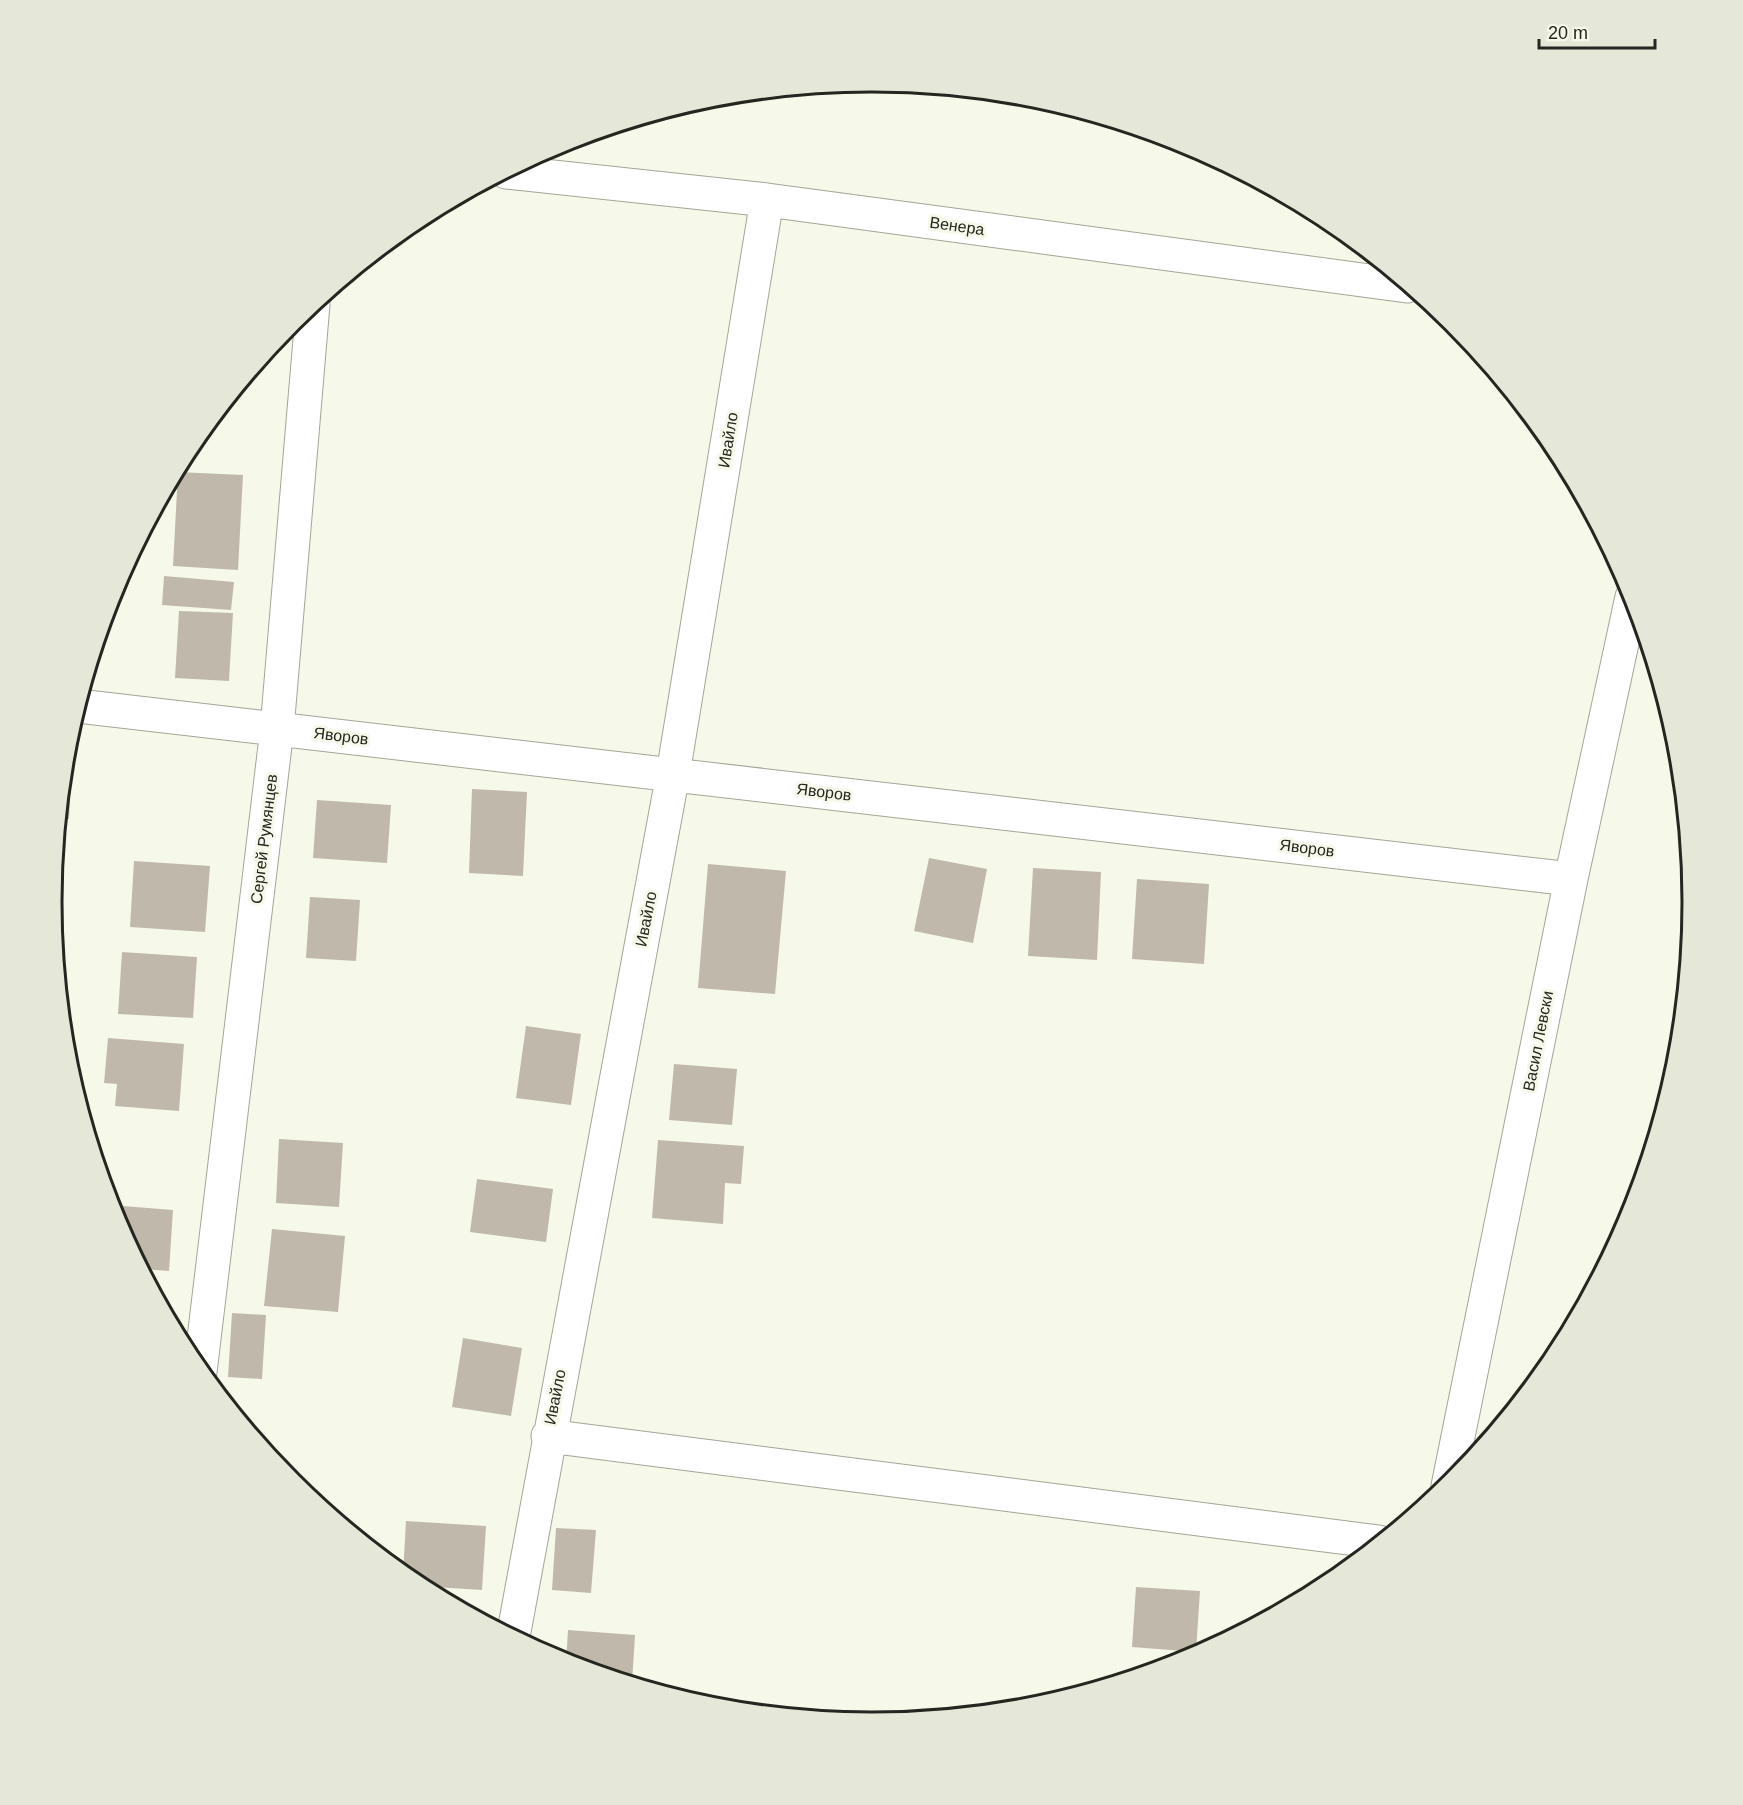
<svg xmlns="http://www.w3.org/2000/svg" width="1743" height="1805" viewBox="0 0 1743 1805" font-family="Arial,sans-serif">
	<rect width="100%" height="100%" fill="#f6f9e9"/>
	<path fill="#c0b9ab" d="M178 472 243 475 238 570 173 566Z
		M164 576 234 582 231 610 162 605Z
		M179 611 233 613 229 681 175 678Z
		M67 745 73 746 69 819 59 818Z
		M472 789 527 792 523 876 469 873Z
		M317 800 391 805 387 863 313 858Z
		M929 858 987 869 973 943 914 931Z
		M134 861 210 866 205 932 130 927Z
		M708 864 786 871 775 994 698 988Z
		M1033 868 1101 872 1097 960 1028 956Z
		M1137 879 1209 884 1204 964 1132 959Z
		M310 897 360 900 356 961 306 958Z
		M122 952 197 957 193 1018 118 1014Z
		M526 1026 581 1034 571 1105 516 1098Z
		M108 1038 184 1044 179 1111 115 1106 117 1084 104 1083Z
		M674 1064 737 1069 732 1125 669 1120Z
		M279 1139 343 1143 339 1207 276 1203Z
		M658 1140 744 1146 741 1184 725 1183 723 1224 652 1218Z
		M477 1179 553 1189 546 1242 470 1232Z
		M110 1205 173 1210 169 1271 142 1269Z
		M272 1229 345 1236 338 1312 264 1306Z
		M232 1313 266 1315 262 1379 228 1377Z
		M463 1338 522 1348 511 1416 452 1407Z
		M406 1521 486 1526 482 1590 418 1586 403 1574Z
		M556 1528 596 1530 591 1593 552 1590Z
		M1136 1587 1200 1591 1196 1652 1132 1647Z
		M568 1630 635 1635 632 1683 566 1663Z"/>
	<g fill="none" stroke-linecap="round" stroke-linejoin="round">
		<g stroke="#a3a596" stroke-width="35">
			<path id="minor" d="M506 172 767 200 1407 286
				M78 706 1571 879
				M200 1372 277 729 313 304
				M548 1436 1379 1542
				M1448 1486 1571 879 1632 597
				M513 1637 673 774 767 200"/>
		</g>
		<use href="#minor" stroke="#fff" stroke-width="33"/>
	</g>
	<g text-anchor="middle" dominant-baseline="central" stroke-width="6" stroke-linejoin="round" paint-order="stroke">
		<g font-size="16" fill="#252620" stroke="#f6f9e9">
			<text transform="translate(957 226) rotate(8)">Венера</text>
			<text transform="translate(728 440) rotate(-81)">Ивайло</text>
			<text transform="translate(341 736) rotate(7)">Яворов</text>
			<text transform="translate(824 792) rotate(7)">Яворов</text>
			<text transform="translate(264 839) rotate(-83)">Сергей Румянцев</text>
			<text transform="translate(1307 848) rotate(7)">Яворов</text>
			<text transform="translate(646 919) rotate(-79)">Ивайло</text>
			<text transform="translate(1538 1041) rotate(-79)">Васил Левски</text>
			<text transform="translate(555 1397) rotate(-79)">Ивайло</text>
		</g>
	</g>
	<path d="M0 0H1743V1805H0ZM62 902a810 810 0 1 1 1620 0a810 810 0 1 1-1620 0Z" fill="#e5e8d9" fill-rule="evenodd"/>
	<path fill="none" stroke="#252620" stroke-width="3" d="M62 902a810 810 0 1 1 1620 0a810 810 0 1 1-1620 0Z"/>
	<path d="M1539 39v9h116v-9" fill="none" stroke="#252620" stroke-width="3"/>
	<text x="1548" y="39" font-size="18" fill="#252620" stroke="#f6f9e9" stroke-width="4.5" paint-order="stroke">20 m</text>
</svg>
